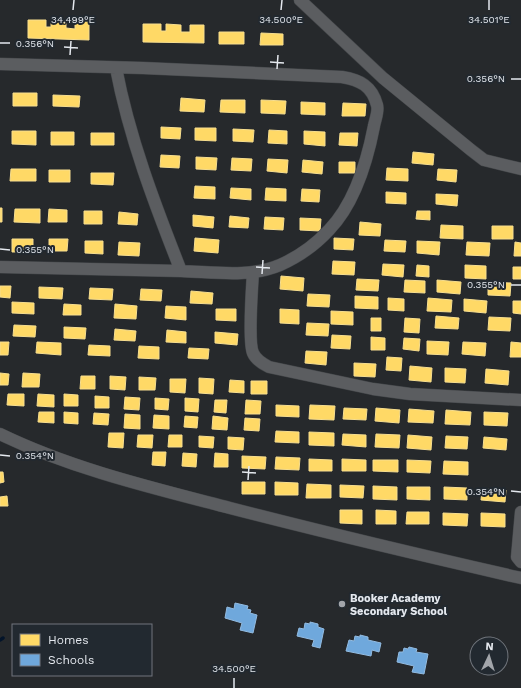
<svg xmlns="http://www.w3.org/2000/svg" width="521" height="688" viewBox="0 0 521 688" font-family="'Work Sans',sans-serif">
	<rect width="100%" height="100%" fill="#26292c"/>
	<path fill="#ffd966" stroke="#f7de8f" d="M28 20H46V27H51V20L66 21V28L75 29V21H89V40L28 38Z
		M143 24H161V31H166V24L181 25V32H190V25H204V43L143 42Z
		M219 32H244V44H219Z
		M261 33 283 34V45H260Z
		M13 93H37V106H13Z
		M53 95 80 96 79 107 53 106Z
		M181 98 205 100 204 112 180 111Z
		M221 100H245V113L220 112Z
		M261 100 286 101 285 114 261 113Z
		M301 102 325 103V115L301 114Z
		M343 103 366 104 365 116H342Z
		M161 127 181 128 180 139 161 138Z
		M195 128H216V141L195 140Z
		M233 129 254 130 253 142 233 141Z
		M269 130 287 131V144L268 143Z
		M12 131H36V145L12 144Z
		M304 131 325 132V146L304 144Z
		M51 132H74V145H51Z
		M91 133H114V145H91Z
		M340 133H358L357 146 339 145Z
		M413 152 434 154 433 165 412 163Z
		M161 155 180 156 179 168 160 167Z
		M196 157 217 158 216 170 196 169Z
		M232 158 252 159 251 171 231 170Z
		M268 159 288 160 287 173 267 171Z
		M303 160 323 162 322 174 302 172Z
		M339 162H355V173H339Z
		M387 168 408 169V181L386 180Z
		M11 169H36V181H10Z
		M438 169 457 170 456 182 437 180Z
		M49 170H70V182H49Z
		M91 173H114L113 185 91 184Z
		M195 186 215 187V199L194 198Z
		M231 188 251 189V200L230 198Z
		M266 188 286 189V201L265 200Z
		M302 189 320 190 319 202 301 201Z
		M386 192 406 193V204L386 203Z
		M436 194 458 195 457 206 436 204Z
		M0 208H2V222H0Z
		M15 209H40V223L14 222Z
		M49 209 67 210V222H48Z
		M84 211H102V224H84Z
		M417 211H430V220L416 219Z
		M119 212 138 214 137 225 118 224Z
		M193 215 214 217 213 228 193 226Z
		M230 216 249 218 248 228 229 227Z
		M265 217 284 218 283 230 264 229Z
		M300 218 321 219 320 231 300 230Z
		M360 222 381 224 380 236 359 235Z
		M441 225 463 226V239L440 238Z
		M492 226H513V239H492Z
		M195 238 219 240 218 253 194 251Z
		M334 238 354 239 353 250 334 249Z
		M12 239H33V252H12Z
		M49 239H68L67 251H49Z
		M385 240 406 241 405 252 384 251Z
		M85 241H103V254L85 253Z
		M417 241 440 242 439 255 417 253Z
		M119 242 140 243 139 256 118 255Z
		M467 242 490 243 489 256 466 255Z
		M515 242 521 243V256H514Z
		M333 261 355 262 354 275 332 274Z
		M383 264 404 265 403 277 382 275Z
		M417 265 429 266V277L416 276Z
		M465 265 486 266V279L465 278Z
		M513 267H521V279H513Z
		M281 276 304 278 303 291 280 289Z
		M357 279 379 280 378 291 356 290Z
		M405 280 425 281V293L404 292Z
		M437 280 461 282 460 294 437 292Z
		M488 282 511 283 510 296 488 295Z
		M0 286H11L10 298 0 297Z
		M39 287 63 288 62 299 39 298Z
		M90 288 113 289 112 300 89 299Z
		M141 289 162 290 161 301 140 300Z
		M191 291 213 293 212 304 190 303Z
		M308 294 330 295 329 307 307 306Z
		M355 296 378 297V309L355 308Z
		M388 298 404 299V311L388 310Z
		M428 298 452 300 451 312 427 311Z
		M464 299 487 301 486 313 464 311Z
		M513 301H521V314L513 313Z
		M12 302 34 303V314L12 313Z
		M64 304 81 305V315H63Z
		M115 304 137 306 136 319 114 318Z
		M166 306 186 307V320L165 318Z
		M216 309H236V321L216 320Z
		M280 309 299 310V324L280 323Z
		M331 311 353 312V325L331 324Z
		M436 316 459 318 458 329 435 328Z
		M489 317 511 318 510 331 488 330Z
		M371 318H381V331H371Z
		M405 318 420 319 419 333 404 332Z
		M307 323 329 324 328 336 306 335Z
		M14 325 36 326 35 337 13 336Z
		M64 327 86 328 85 339 64 338Z
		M115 329 136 331 135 341 114 340Z
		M167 330 186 332V343L166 342Z
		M215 332 238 334 237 345 215 343Z
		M332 335 351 336 350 349 331 348Z
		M371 337 385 338V350H371Z
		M404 338 420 339 419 351 403 349Z
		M427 341 449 342 448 355 427 354Z
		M0 342H9L8 355H0Z
		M37 342 61 343V355L36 353Z
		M463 342 486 343 485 356 462 354Z
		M511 342 521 343V357H510Z
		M89 345 110 346V356L88 355Z
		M139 346 159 347V359L138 358Z
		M189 348 209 349 208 359 188 358Z
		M306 351 327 352 326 365 305 363Z
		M387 357 402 358 401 371 386 370Z
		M354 363 376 364 375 377 354 376Z
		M410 366 432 368 431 382 409 380Z
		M445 368 466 369 465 383 445 382Z
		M486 369 509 371 508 385 485 383Z
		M0 373 9 374 8 385H0Z
		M23 373 40 374 39 387H22Z
		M81 376H95V389H80Z
		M110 376 126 377 125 390 110 389Z
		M139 377 156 378 155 390H139Z
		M199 378 214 379 213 394 199 393Z
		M170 379H186L185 393 170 392Z
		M230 380 244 381V393L229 392Z
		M251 381H267V394H251Z
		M8 394H24V406L7 405Z
		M38 394 54 395V407L37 406Z
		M64 394 78 395V406H64Z
		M95 396 109 397V408H95Z
		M125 397 140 398 139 410 124 409Z
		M155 398 169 399 168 410 155 409Z
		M185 398 199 399 198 412 185 411Z
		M215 400H227L226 413 214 412Z
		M246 400 261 401 260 414H245Z
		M276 405 299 406V417L276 416Z
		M310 405 335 406 334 420 309 419Z
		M344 408 367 409 366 420 343 419Z
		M376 408 400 410 399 423 375 421Z
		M409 409 434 411 433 423 408 422Z
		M446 410 471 412 470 425 445 424Z
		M39 412H54V423L38 422Z
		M64 412 78 413V424L64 423Z
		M484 412 508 413 507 426 484 425Z
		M94 413 109 414 108 425 93 424Z
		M125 414 140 415V429L124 428Z
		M154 415 169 416V429L153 428Z
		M185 416 198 417 197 428 184 427Z
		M213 416 228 418 227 430 212 429Z
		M245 418 260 419 259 431 244 430Z
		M276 431 299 432V443L275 442Z
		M309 432 334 433V446L309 445Z
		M109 433H124L123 448 108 447Z
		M343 434 366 435V447L342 445Z
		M376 434 400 435 399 448 375 447Z
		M138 435H153L152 448 137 447Z
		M169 435H182V447H168Z
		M408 435 432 437 431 450 407 448Z
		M199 436 214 437 213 448 199 447Z
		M446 436 468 437 467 449 445 448Z
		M228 437 244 438 243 450 228 449Z
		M484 437 507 439 506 450 483 448Z
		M153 452H166L165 466 152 465Z
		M183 453 197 454 196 467 182 466Z
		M215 453 228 454V467H214Z
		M242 456 266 457 265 469 242 468Z
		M276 457 300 458 299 470 275 469Z
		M309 459 332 460V471H309Z
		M342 459 366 460V471H342Z
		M373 460H398V472L373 471Z
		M407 460 431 461 430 473 407 472Z
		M444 461 468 462V475L443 474Z
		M0 472H3L4 482 0 483Z
		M242 482H265V494H242Z
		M275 482 298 483V495H275Z
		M307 484 331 485V498H306Z
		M340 485 364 486 363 498 340 497Z
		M373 486 397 487V500L373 499Z
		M407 487H430V500L407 499Z
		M444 487 467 488V500L444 499Z
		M482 489 506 490 505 502 481 500Z
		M7 496 8 506H0V497Z
		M340 510H362V524L340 523Z
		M376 510 396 511V524H376Z
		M407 512H429V524H406Z
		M443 513 468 514 467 526 443 525Z
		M481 513 505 514V527L481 526Z"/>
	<path fill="#6fa8dc" stroke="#92bbe1" d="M235 603 248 606 247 609 251 610 250 613 257 615 253 633 240 630 242 623 225 618 227 607 234 609Z
		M310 622 318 624V627L324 629 320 648 312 646 314 640 297 636 299 628 304 629 305 623 310 624Z
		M360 635 368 637V640L381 643 379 652 372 650 371 656 346 651 349 640 354 641 355 636 360 637Z
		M409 647 417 649 416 652 428 654 424 674 412 672 414 666 397 662 399 652H403L404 648 408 649Z"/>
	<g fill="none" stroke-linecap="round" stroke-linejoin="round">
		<path stroke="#03142a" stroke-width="3.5" d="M0 640 3 638"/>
		<g stroke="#424548" stroke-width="13">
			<path id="minor" d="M300 0 383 78 471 150 484 160 521 169
				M0 64 143 68 342 77C360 80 372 86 377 105 379 111 375 120 374 126 367 162 355 203 329 230 316 244 298 257 280 265 249 278 214 272 181 271 155 205 129 137 116 68
				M0 267 181 271
				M253 272C252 288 248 342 253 353 256 360 263 364 269 367L373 389 410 394 521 400
				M0 434C72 469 153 488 230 508 327 533 424 556 521 578
				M521 512 517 557 521 562"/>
		</g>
		<use href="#minor" stroke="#5b5d60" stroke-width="12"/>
	</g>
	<path fill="none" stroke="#e4e8ee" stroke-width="1.5" d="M73 10 74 0M281 10 282 0M489 10V0M0 43H10M64 47 78 48M70 55 71 41M270 62 284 63M277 69 278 55M511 79H521M0 249 10 250M256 267 270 268M262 274 263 260M511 285H521M0 455 10 456M242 472 256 473M248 480 249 466M511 491 521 492M234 688V678"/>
	<circle fill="#a2a5aa" stroke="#222930" stroke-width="1.5" cx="342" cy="604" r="4"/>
	<g text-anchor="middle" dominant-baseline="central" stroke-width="4" stroke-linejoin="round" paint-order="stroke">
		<g font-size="11" font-weight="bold" fill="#e4e8ee" stroke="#222930" text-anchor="start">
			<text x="350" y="598">Booker Academy<tspan x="350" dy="13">Secondary School</tspan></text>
		</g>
	</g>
	<g font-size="10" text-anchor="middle" fill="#e4e8ee" stroke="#222930" stroke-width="4" stroke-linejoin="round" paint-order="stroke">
		<text x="73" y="23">34.499°E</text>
		<text x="281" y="23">34.500°E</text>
		<text x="489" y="23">34.501°E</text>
		<text x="35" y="47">0.356°N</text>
		<text x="486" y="82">0.356°N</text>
		<text x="35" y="253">0.355°N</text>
		<text x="486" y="288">0.355°N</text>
		<text x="35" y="459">0.354°N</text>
		<text x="486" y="495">0.354°N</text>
		<text x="234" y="672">34.500°E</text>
	</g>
	<rect x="12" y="624" width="140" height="52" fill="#222930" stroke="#70757c"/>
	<rect x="20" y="634" width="20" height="12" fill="#ffd966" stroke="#70757c"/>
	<text x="48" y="644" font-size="12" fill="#e4e8ee">Homes</text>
	<rect x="20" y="654" width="20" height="12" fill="#6fa8dc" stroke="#70757c"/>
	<text x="48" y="664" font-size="12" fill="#e4e8ee">Schools</text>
	<g transform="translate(489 656) rotate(4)"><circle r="19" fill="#222930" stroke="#70757c"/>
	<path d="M0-3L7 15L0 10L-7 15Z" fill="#a2a5aa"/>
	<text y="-6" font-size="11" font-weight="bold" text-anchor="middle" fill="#e4e8ee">N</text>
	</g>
</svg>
